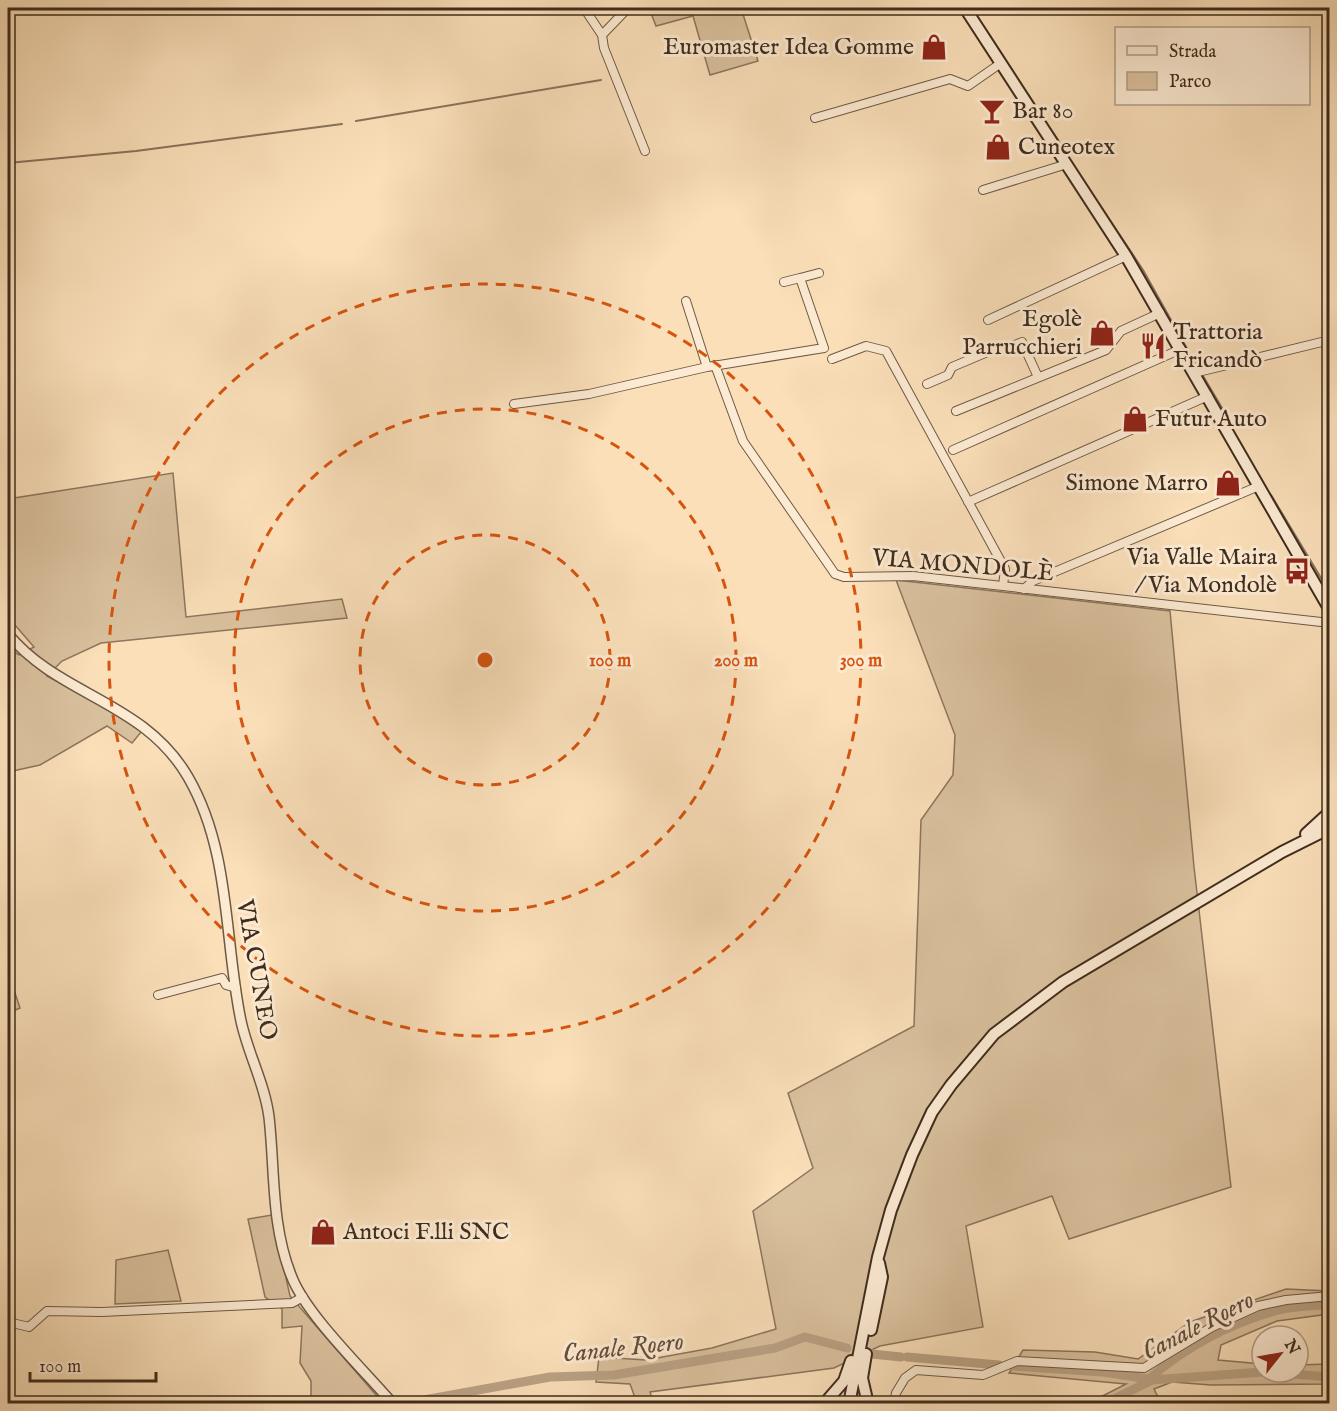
<svg xmlns="http://www.w3.org/2000/svg" width="1337" height="1411" viewBox="0 0 1337 1411" font-family="'IM FELL English',serif">
	<rect width="100%" height="100%" fill="#fadfb9"/>
	<filter id="stains"><feTurbulence type="fractalNoise" baseFrequency=".00333" numOctaves="4"/><feColorMatrix values="0 0 0 0 .2 0 0 0 0 .09 0 0 0 0 .02 0 0 0 .5 -.17"/></filter>
	<radialGradient id="worn" r=".72"><stop offset=".6" stop-color="#630" stop-opacity="0"/><stop offset="1" stop-color="#630" stop-opacity=".3"/></radialGradient>
	<path fill="#dac19e" stroke="#8c765e" stroke-width="1.5" d="M649 8H741L758 61 710 75 693 16 656 26Z
		M173 473 186 617 342 599 347 618 101 643 62 661 47 676 104 706 142 731 132 743 107 726 40 765 8 772V648L19 655 34 647 8 617V499Z
		M896 580 1170 611 1194 867 1231 1187 1069 1239 1052 1196 966 1226 983 1327 880 1346 834 1368 650 1392 653 1403H637L630 1384 596 1382 599 1357 646 1360 712 1348 776 1329 753 1211 813 1168 788 1093 914 1026 921 820 953 775 955 735Z
		M8 972 20 1008 8 1013Z
		M272 1215 290 1296 383 1403H307L311 1401V1381L300 1363 302 1326 282 1328V1309L265 1297 248 1219Z
		M168 1250 181 1301 115 1304 116 1260Z
		M1286 1289 1329 1291V1314L1277 1321 1221 1345 1218 1360 1262 1364V1372H1298V1365L1329 1364V1384L1211 1385 1172 1382 1154 1389 1161 1403 1087 1404 1126 1384 1009 1373 1023 1350 1095 1352 1138 1359 1190 1322Z"/>
	<g fill="none" stroke-linecap="round" stroke-linejoin="round">
		<path stroke="#89735b" stroke-width="2" d="M984 27 1003 56
			M1012 71 1067 154
			M356 121 601 80
			M8 163 136 151 342 124
			M1082 178 1143 270 1195 363
			M1203 376 1225 413
			M1271 495 1330 593"/>
		<path stroke="#baa284" stroke-width="9" d="M872 1354 901 1357
			M907 1357 999 1365
			M1014 1366 1103 1372 1149 1379C1184 1347 1233 1322 1279 1310 1295 1306 1313 1306 1330 1304
			M1266 1372 1330 1377
			M402 1404 550 1377 614 1375 775 1348 805 1337 847 1348
			M1104 1404 1152 1380 1262 1372"/>
		<g stroke="#6e5944" stroke-width="10">
			<path id="minor" d="M584 8 602 35 604 48 645 151
				M602 35 628 8
				M815 118 950 79 968 86 1001 63
				M983 190 1067 164
				M784 282 800 278
				M686 301 707 367 824 348 800 278 819 273
				M988 320 1126 256
				M832 359 866 346 886 351 1005 569 1003 586
				M715 365 743 441 835 574 844 577 913 576 1330 623
				M1194 373 1330 340
				M927 384 948 375 952 367 990 351H1001L1022 342 1038 377
				M514 404 589 394 707 367
				M956 411 1106 350 1121 331 1160 313
				M953 450 1181 349
				M968 502 1208 396
				M1024 589 1033 581 1259 486
				M158 995 222 978 226 985 236 988
				M8 1322 29 1327 47 1311 102 1312 292 1303 303 1297
				M894 1404 896 1393 905 1378 916 1370 983 1375 1017 1361 1144 1368 1212 1327 1258 1306 1286 1300 1330 1296"/>
		</g>
		<g stroke="#6e5944" stroke-width="12">
			<path id="tertiary" d="M8 634C59 696 144 701 188 777 231 851 224 940 241 1021 248 1054 265 1084 269 1117 275 1170 271 1225 291 1275 305 1314 365 1371 393 1404"/>
		</g>
		<g stroke="#3f2c1d" stroke-width="14">
			<path id="secondary" d="M965 8 1126 256 1330 610
				M1306 834 1330 812
				M871 1330 882 1277 879 1263
				M866 1354 862 1378 868 1404
				M824 1404 844 1381 851 1361
				M849 1404 878 1257 891 1210 912 1155 932 1112 951 1085 994 1034 1063 982 1282 852 1330 828"/>
		</g>
		<use href="#minor" stroke="#fcead2" stroke-width="8"/>
		<use href="#tertiary" stroke="#fcead2" stroke-width="9"/>
		<use href="#secondary" stroke="#fcead2" stroke-width="10"/>
	</g>
	<g fill="none" stroke="#d7540e" stroke-width="3" stroke-dasharray="10 8">
		<circle cx="485" cy="660" r="125"/>
		<circle cx="485" cy="660" r="251"/>
		<circle cx="485" cy="660" r="376"/>
	</g>
	<defs>
		<g id="shop-bare" transform="scale(2.07)"><path d="M-5-2.5h2.3a2.7 3.5 0 0 1 5.4 0H5L5.5 6h-11ZM-1.5-2.5h3a1.5 2.3 0 0 0-3 0Z" fill="#8f2418" stroke="#fcead2" stroke-width="2.5" paint-order="stroke"/></g>
		<g id="bar-bare" transform="scale(2.07)"><path d="M-6-5H6L.8 .8V4.5H3.5V6h-7V4.5H-.8V.8Z" fill="#8f2418" stroke="#fcead2" stroke-width="2.5" paint-order="stroke"/></g>
		<g id="restaurant-bare" transform="scale(2.07)"><path d="M-5-6h1v4h1v-4h1v4h1v-4h1v5L-1.5 .5V6h-2V.5L-5-1ZM5-6V6H3V1.5H1.5Q1.5-4 5-6Z" fill="#8f2418" stroke="#fcead2" stroke-width="2.5" paint-order="stroke"/></g>
		<g id="bus-bare" transform="scale(2.07)"><path d="M-5-6H5V4H4V6H2V4H-2V6H-4V4H-5ZM-3.5-4V0h7V-4ZM-3.5 1.2v1.5H-2V1.2ZM2 1.2v1.5H3.5V1.2Z" fill="#8f2418" stroke="#fcead2" stroke-width="2.5" paint-order="stroke"/></g>
	</defs>
	<g fill-rule="evenodd">
		<use href="#shop-bare" x="934" y="47"/>
		<use href="#bar-bare" x="992" y="111"/>
		<use href="#shop-bare" x="998" y="147"/>
		<use href="#shop-bare" x="1102" y="333"/>
		<use href="#restaurant-bare" x="1153" y="346"/>
		<use href="#shop-bare" x="1135" y="419"/>
		<use href="#shop-bare" x="1228" y="483"/>
		<use href="#bus-bare" x="1297" y="571"/>
		<use href="#shop-bare" x="323" y="1232"/>
	</g>
	<g text-anchor="middle" dominant-baseline="central" stroke-width="6" stroke-linejoin="round" paint-order="stroke">
		<g font-size="24" fill="#3f2c1d" stroke="#fcead2" text-anchor="start">
			<text x="914" y="47" text-anchor="end">Euromaster Idea Gomme</text>
			<text x="1012" y="111">Bar 80</text>
			<text x="1018" y="147">Cuneotex</text>
			<text x="1082" y="319" text-anchor="end">Egolè<tspan x="1082" dy="28">Parrucchieri</tspan></text>
			<text x="1173" y="332">Trattoria<tspan x="1173" dy="28">Fricandò</tspan></text>
			<text x="1155" y="419">Futur Auto</text>
			<text x="1208" y="483" text-anchor="end">Simone Marro</text>
			<text x="1277" y="557" text-anchor="end">Via Valle Maira<tspan x="1277" dy="28">/ Via Mondolè</tspan></text>
			<text x="343" y="1232">Antoci F.lli SNC</text>
		</g>
		<g font-size="24" fill="#3f2c1d" stroke="#fcead2">
			<text transform="translate(963 566) rotate(5)">VIA MONDOLÈ</text>
			<text transform="translate(256 970) rotate(80)">VIA CUNEO</text>
		</g>
		<g font-size="26" font-style="italic" fill="#644f3c" stroke="#fcead2">
			<text transform="translate(1198 1326) rotate(-27)">Canale Roero</text>
			<text transform="translate(623 1348) rotate(-6)">Canale Roero</text>
		</g>
	</g>
	<circle cx="485" cy="660" r="9" fill="#d7540e" stroke="#fcead2" stroke-width="3"/>
	<g font-size="18" text-anchor="middle" font-weight="bold" fill="#d7540e" stroke="#fcead2" stroke-width="6" stroke-linejoin="round" paint-order="stroke">
		<text x="610" y="666">100 m</text>
		<text x="736" y="666">200 m</text>
		<text x="861" y="666">300 m</text>
	</g>
	<rect width="1337" height="1411" fill="none" stroke="#fadfb9" stroke-width="30"/>
	<rect x="9" y="9" width="1319" height="1393" fill="none" stroke="#3f2c1d" stroke-width="3"/>
	<rect x="15" y="15" width="1307" height="1381" fill="none" stroke="#3f2c1d" stroke-width="1.5"/>
	<rect x="1115" y="27" width="195" height="78" fill="#fcead2" stroke="#b09e8a" stroke-width="1.5"/>
	<rect x="1127" y="46" width="30" height="9" fill="#fcead2" stroke="#b09e8a" stroke-width="1.5"/>
	<text x="1169" y="57" font-size="18" fill="#3f2c1d">Strada</text>
	<rect x="1127" y="72" width="30" height="18" fill="#dac19e" stroke="#b09e8a" stroke-width="1.5"/>
	<text x="1169" y="87" font-size="18" fill="#3f2c1d">Parco</text>
	<g transform="translate(1280 1354) rotate(59)"><circle r="28" fill="#fcead2" stroke="#b09e8a" stroke-width="1.5"/>
	<path d="M0-4.5L10 22L0 15L-10 22Z" fill="#8f2418"/>
	<text y="-9" font-size="16" font-weight="bold" text-anchor="middle" fill="#3f2c1d">N</text>
	</g>
	<path d="M30 1372v9h126v-9" fill="none" stroke="#3f2c1d" stroke-width="3"/>
	<text x="39" y="1372" font-size="18" fill="#3f2c1d" stroke="#fcead2" stroke-width="4.5" paint-order="stroke">100 m</text>
	<rect width="100%" height="100%" filter="url(#stains)"/>
	<rect width="100%" height="100%" fill="url(#worn)"/>
</svg>
